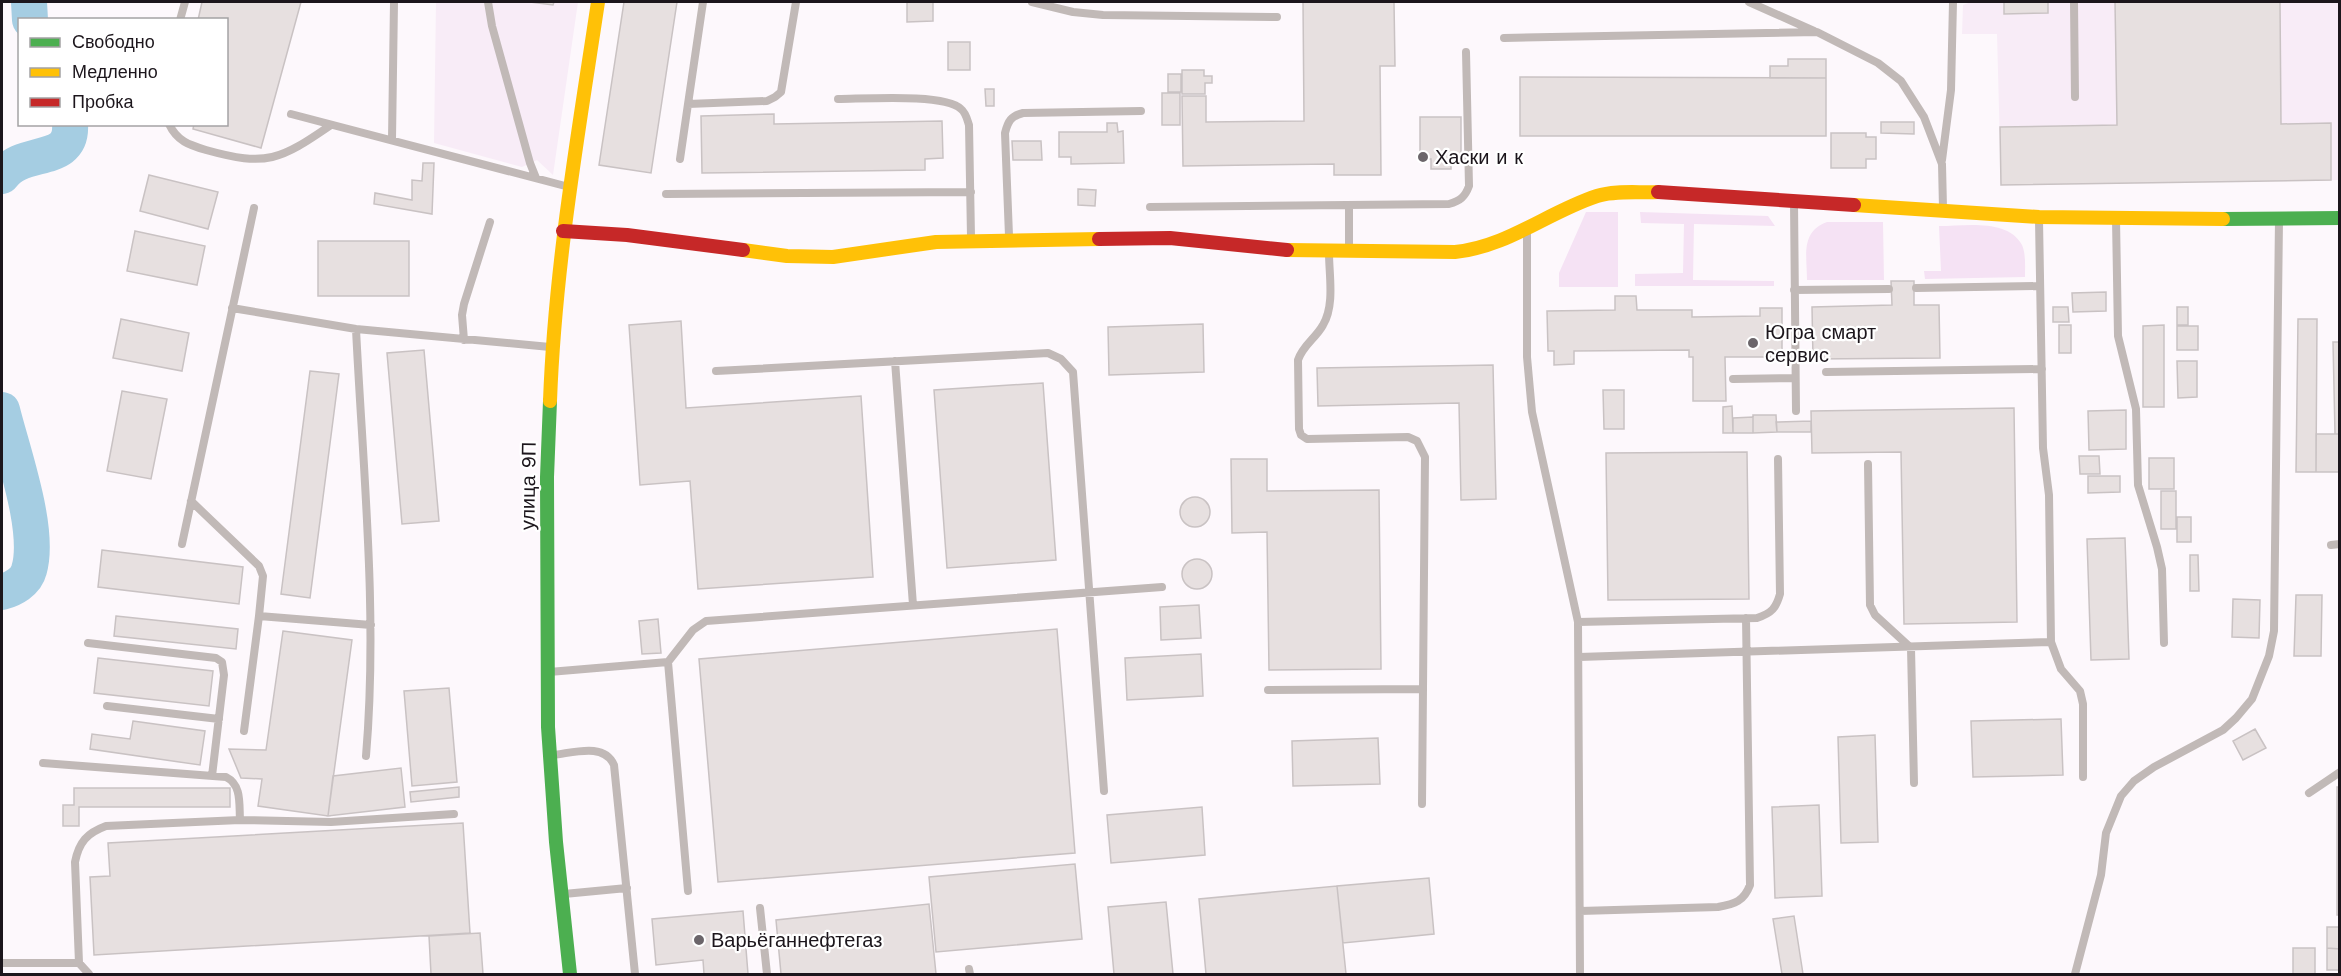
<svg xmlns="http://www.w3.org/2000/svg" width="2341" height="976" viewBox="0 0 2341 976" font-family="'Work Sans',sans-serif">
	<rect width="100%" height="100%" fill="#fdf8fc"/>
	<path fill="#f8ecf7" d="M436 2H578L553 175 537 160 522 167 434 143Z
		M1971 2H2339V180L2001 185 1997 34H1962L1963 5Z"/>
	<path fill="#f5e2f4" d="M1586 212H1618V287H1559V273Z
		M1640 212 1768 216 1775 226 1694 224 1693 280 1774 281V286H1635V274L1683 273 1684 224 1641 223Z
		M1827 222H1883L1884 280H1807C1807 256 1800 232 1827 222Z
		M1939 226C1964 226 2008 218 2022 245 2026 254 2025 267 2025 277L1925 279 1924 271H1941Z"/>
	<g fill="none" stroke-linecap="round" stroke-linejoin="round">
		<path stroke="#a5cde2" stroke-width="36" d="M29 2 30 20
			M2 176C23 147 73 166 70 124
			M2 410C12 451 41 530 29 570 26 582 13 589 2 592"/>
	</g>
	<path fill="#e7e0e0" stroke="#c9c2c3" stroke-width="1.5" d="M202 2H301L261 148 193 129 194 124H226V20H198Z
		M530 2H554L553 5Z
		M624 2H677L651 173 599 165Z
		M907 2H933V21L907 22Z
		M1303 2H1394L1395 66H1380L1381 175H1334V164L1183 166 1182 96H1206V122L1304 121Z
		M2004 2H2048V13L2004 14Z
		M2115 2H2280L2281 124 2331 123V180L2001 185 2000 127 2117 125Z
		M948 42H970V70H948Z
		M1788 59H1826V78H1770V66H1788Z
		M1182 70H1204V76H1212V83H1205V94H1182Z
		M1168 74H1181V92H1168Z
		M1520 77 1826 78V136H1520Z
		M985 89H994V106H986Z
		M1162 93H1180V125H1162Z
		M774 114V124L942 121 943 158 925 159V170L702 173 701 116Z
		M1420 117H1461V159H1451V169H1431V159H1420Z
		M1881 122H1914V134L1881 133Z
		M1107 123H1117L1118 132 1123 131 1124 163 1071 164V157H1059V132H1107Z
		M1831 133H1866V137H1876V159H1866V168H1831Z
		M1012 141H1041L1042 160H1013Z
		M423 163H434L432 214 374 204 375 193 412 200V180L422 181Z
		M149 175 218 192 208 229 140 211Z
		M1078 189 1096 190 1095 206 1078 205Z
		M135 231 205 246 197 285 127 271Z
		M318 241H409V296H318Z
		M1891 281H1914V305H1939L1940 358 1813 359 1812 307 1892 305Z
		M2106 292V311L2073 312 2072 293Z
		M1615 296H1636L1637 310H1692V317L1760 316V308H1782V357H1725L1726 401H1693V357H1689V350L1574 351V364L1554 365V351H1548L1547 311 1615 310Z
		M2053 307H2068L2069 322H2053Z
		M2177 307H2188V325H2177Z
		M121 319 189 333 182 371 113 358Z
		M2298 319H2317L2316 472H2296Z
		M681 321 686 408 861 396 873 577 698 589 690 481 640 485 629 325Z
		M1203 324 1204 372 1109 375 1108 327Z
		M2059 325H2071V353H2059Z
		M2164 325V407H2143V326Z
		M2177 326H2198V350H2177Z
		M2333 342H2340V434H2335Z
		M424 350 439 521 402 524 387 353Z
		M2177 361H2197V397L2178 398Z
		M1493 365 1496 499 1461 500 1459 403 1318 406 1317 368Z
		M310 371 339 374 310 598 281 594Z
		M1043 383 1056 560 947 568 934 390Z
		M1603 390H1624V429H1604Z
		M122 391 167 399 151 479 107 471Z
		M1732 406 1733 433H1723V407Z
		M2014 408 2017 622 1904 624 1901 452 1812 453 1811 411Z
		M2126 410V449L2089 450 2088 411Z
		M1753 415H1776L1777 432 1753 433Z
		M1753 417V433H1733V418Z
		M1811 421V432H1777L1776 422Z
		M2316 434H2340V472H2316Z
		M1747 452 1749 599 1608 600 1606 453Z
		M2079 456H2099L2100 474H2080Z
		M2149 458H2174V489H2149Z
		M1231 459H1267V491L1379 490 1381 669 1269 670 1267 532 1232 533Z
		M2088 476H2120V492L2088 493Z
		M2161 491H2176V529H2161Z
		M1180 512a15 15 0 1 1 30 0a15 15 0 1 1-30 0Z
		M2177 517H2191V542H2177Z
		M2125 538 2129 659 2091 660 2087 539Z
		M102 550 243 567 239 604 98 587Z
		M2190 555H2198L2199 591H2190Z
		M1182 574a15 15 0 1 1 30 0a15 15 0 1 1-30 0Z
		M2296 595H2322L2321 656H2294Z
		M2233 599 2260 600 2259 638 2232 637Z
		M1199 605 1201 638 1161 640 1160 607Z
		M116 616 238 629 236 649 114 636Z
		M658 619 661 653 642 654 639 621Z
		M1057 629 1075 853 718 882 699 659Z
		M283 631 352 640 328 816 258 806 262 779 241 778 229 749 266 750Z
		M1201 654 1203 696 1127 700 1125 658Z
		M98 658 213 671 209 706 94 693Z
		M449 688 457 782 412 786 404 691Z
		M2061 719 2063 775 1973 777 1971 721Z
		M133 721 205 731 200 765 90 749 92 734 130 739Z
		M2255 729 2266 748 2243 760 2233 741Z
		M1875 735 1878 842 1841 843 1838 737Z
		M1378 738 1380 784 1293 786 1292 741Z
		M401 768 405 807 328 816 333 776Z
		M459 787V797L411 802 410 792Z
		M2337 787H2340V915H2337Z
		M74 788H230V807H79V826H63V805H74Z
		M1819 805 1822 896 1775 898 1772 807Z
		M1202 807 1205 855 1111 863 1107 815Z
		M463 823 470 933 94 955 90 877 110 876 108 843Z
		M1075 864 1082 939 936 952 929 877Z
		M1429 878 1434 934 1343 943 1337 886Z
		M1337 886 1346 974H1206L1199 899Z
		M1166 902 1173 974H1114L1108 907Z
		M929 904 936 974H781L776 920Z
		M743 911 748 974H704L703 960 656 965 652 919Z
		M1794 916 1803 974H1782L1773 919Z
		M2327 927H2340V949L2327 948Z
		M480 933 483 974H431L429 936Z
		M2293 948H2315V974H2293Z
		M2327 948 2340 949V970H2327Z"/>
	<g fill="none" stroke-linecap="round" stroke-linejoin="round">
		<path stroke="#c1b9b7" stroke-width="8" d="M488 2 492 26 530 163 536 178
			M1032 2 1073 12 1103 15 1277 17
			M1749 2 1814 31
			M2074 2 2075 97
			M180 20 185 2
			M1504 38 1817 32 1878 63 1901 81 1924 117 1942 164 1943 208
			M838 99C863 99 945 93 961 109 966 113 967 119 969 125L971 237
			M688 104 703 2
			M291 114 569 187
			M169 124C177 141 189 145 206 150 267 167 280 160 331 125
			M392 139 394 2
			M680 159 688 104 767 101 775 97 781 92 796 2
			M1942 160 1951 90 1953 2
			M666 194 971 192
			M1794 202 1796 411
			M1349 205V250
			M1150 207 1449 204C1460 201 1465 197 1469 186L1466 52
			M2116 219 2118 336 2136 409 2138 485 2157 547 2162 569 2164 643
			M2039 220 2043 448 2049 495 2051 642 2061 669 2080 691 2083 704V777
			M1527 233V357L1532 412 1578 622 1580 974
			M1009 236 1005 133C1008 121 1011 116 1023 113L1141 111
			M1329 253C1329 275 1335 305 1323 325 1316 338 1303 345 1298 360L1299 429 1301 435 1307 439 1408 437 1417 441 1425 457 1422 804
			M1916 288 2040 286
			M1794 290 1889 289
			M232 308 356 329 550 347
			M356 329C363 471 378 614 366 756
			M464 340 462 315 464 304 490 222
			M895 361 913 605
			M716 371 1048 353 1061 359 1073 372 1104 791
			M1826 372 2042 369
			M1733 379 1795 378
			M1868 464 1870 605 1875 615 1911 648 1914 783
			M191 501 259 566 263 576 259 616 371 625
			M182 544 254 208
			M2331 545 2340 544
			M1578 622 1757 618C1772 613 1776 608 1780 594L1778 459
			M88 643 216 658 222 662 224 675 212 776
			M1579 657 2051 642
			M549 672 668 662
			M1268 690 1423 689
			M107 706 219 719
			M244 731 259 616
			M553 755C573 753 604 742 614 765L635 974
			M43 763 226 777C242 785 239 804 240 820
			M2309 793 2340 772
			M688 891 668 662 693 630 706 621 1162 587
			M564 894 627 888
			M760 908 767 974
			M1580 911 1718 907C1735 904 1744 901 1750 885L1746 618
			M2 963H79L89 974
			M79 963 75 862C79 842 87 833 106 826L240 820 331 822 454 814
			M969 969 970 974
			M2075 974 2101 875 2106 833 2121 796 2134 781 2154 767 2223 730 2236 718 2252 699 2269 656 2274 631 2279 220"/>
		<path stroke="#4caf50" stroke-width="14" d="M2223 219 2340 218
			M550 401 547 477 548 727 556 842 570 974"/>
		<path stroke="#ffc107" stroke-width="14" d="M1854 205 2039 217 2223 219
			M743 250 787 256 833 257 936 242 1099 239
			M1287 250 1455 252C1507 247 1548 212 1597 196 1615 190 1639 193 1658 192
			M550 401C555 266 578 135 598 2"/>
		<path stroke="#c62828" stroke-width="14" d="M1658 192 1854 205
			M563 231 627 235 743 250
			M1099 239 1170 238 1287 250"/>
	</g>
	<g fill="#6b656a" stroke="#fff" stroke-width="2">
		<circle cx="1423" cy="157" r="6"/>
		<circle cx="1753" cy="343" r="6"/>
		<circle cx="699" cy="940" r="6"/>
	</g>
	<g text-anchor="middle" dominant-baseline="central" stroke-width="4.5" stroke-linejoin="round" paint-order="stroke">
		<g font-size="20" fill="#1c161c" stroke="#fff" text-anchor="start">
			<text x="1435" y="157">Хаски и к</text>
			<text x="1765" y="332">Югра смарт<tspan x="1765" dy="23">сервис</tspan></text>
			<text x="711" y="940">Варьёганнефтегаз</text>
		</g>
		<g font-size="20" fill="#1c161c" stroke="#fff">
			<text transform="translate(528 486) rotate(-89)">улица 9П</text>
		</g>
	</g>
	<rect width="2341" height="976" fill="none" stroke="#1c161c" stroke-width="6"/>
	<rect x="18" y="18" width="210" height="108" fill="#ffffff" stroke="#a4a2a4" stroke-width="1.5"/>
	<rect x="30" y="38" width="30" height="9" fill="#4caf50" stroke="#a4a2a4" stroke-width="1.5"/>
	<text x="72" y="48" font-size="18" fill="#1c161c">Свободно</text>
	<rect x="30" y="68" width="30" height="9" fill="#ffc107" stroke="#a4a2a4" stroke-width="1.5"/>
	<text x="72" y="78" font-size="18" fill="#1c161c">Медленно</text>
	<rect x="30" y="98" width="30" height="9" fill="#c62828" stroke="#a4a2a4" stroke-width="1.5"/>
	<text x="72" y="108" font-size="18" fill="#1c161c">Пробка</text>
</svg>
